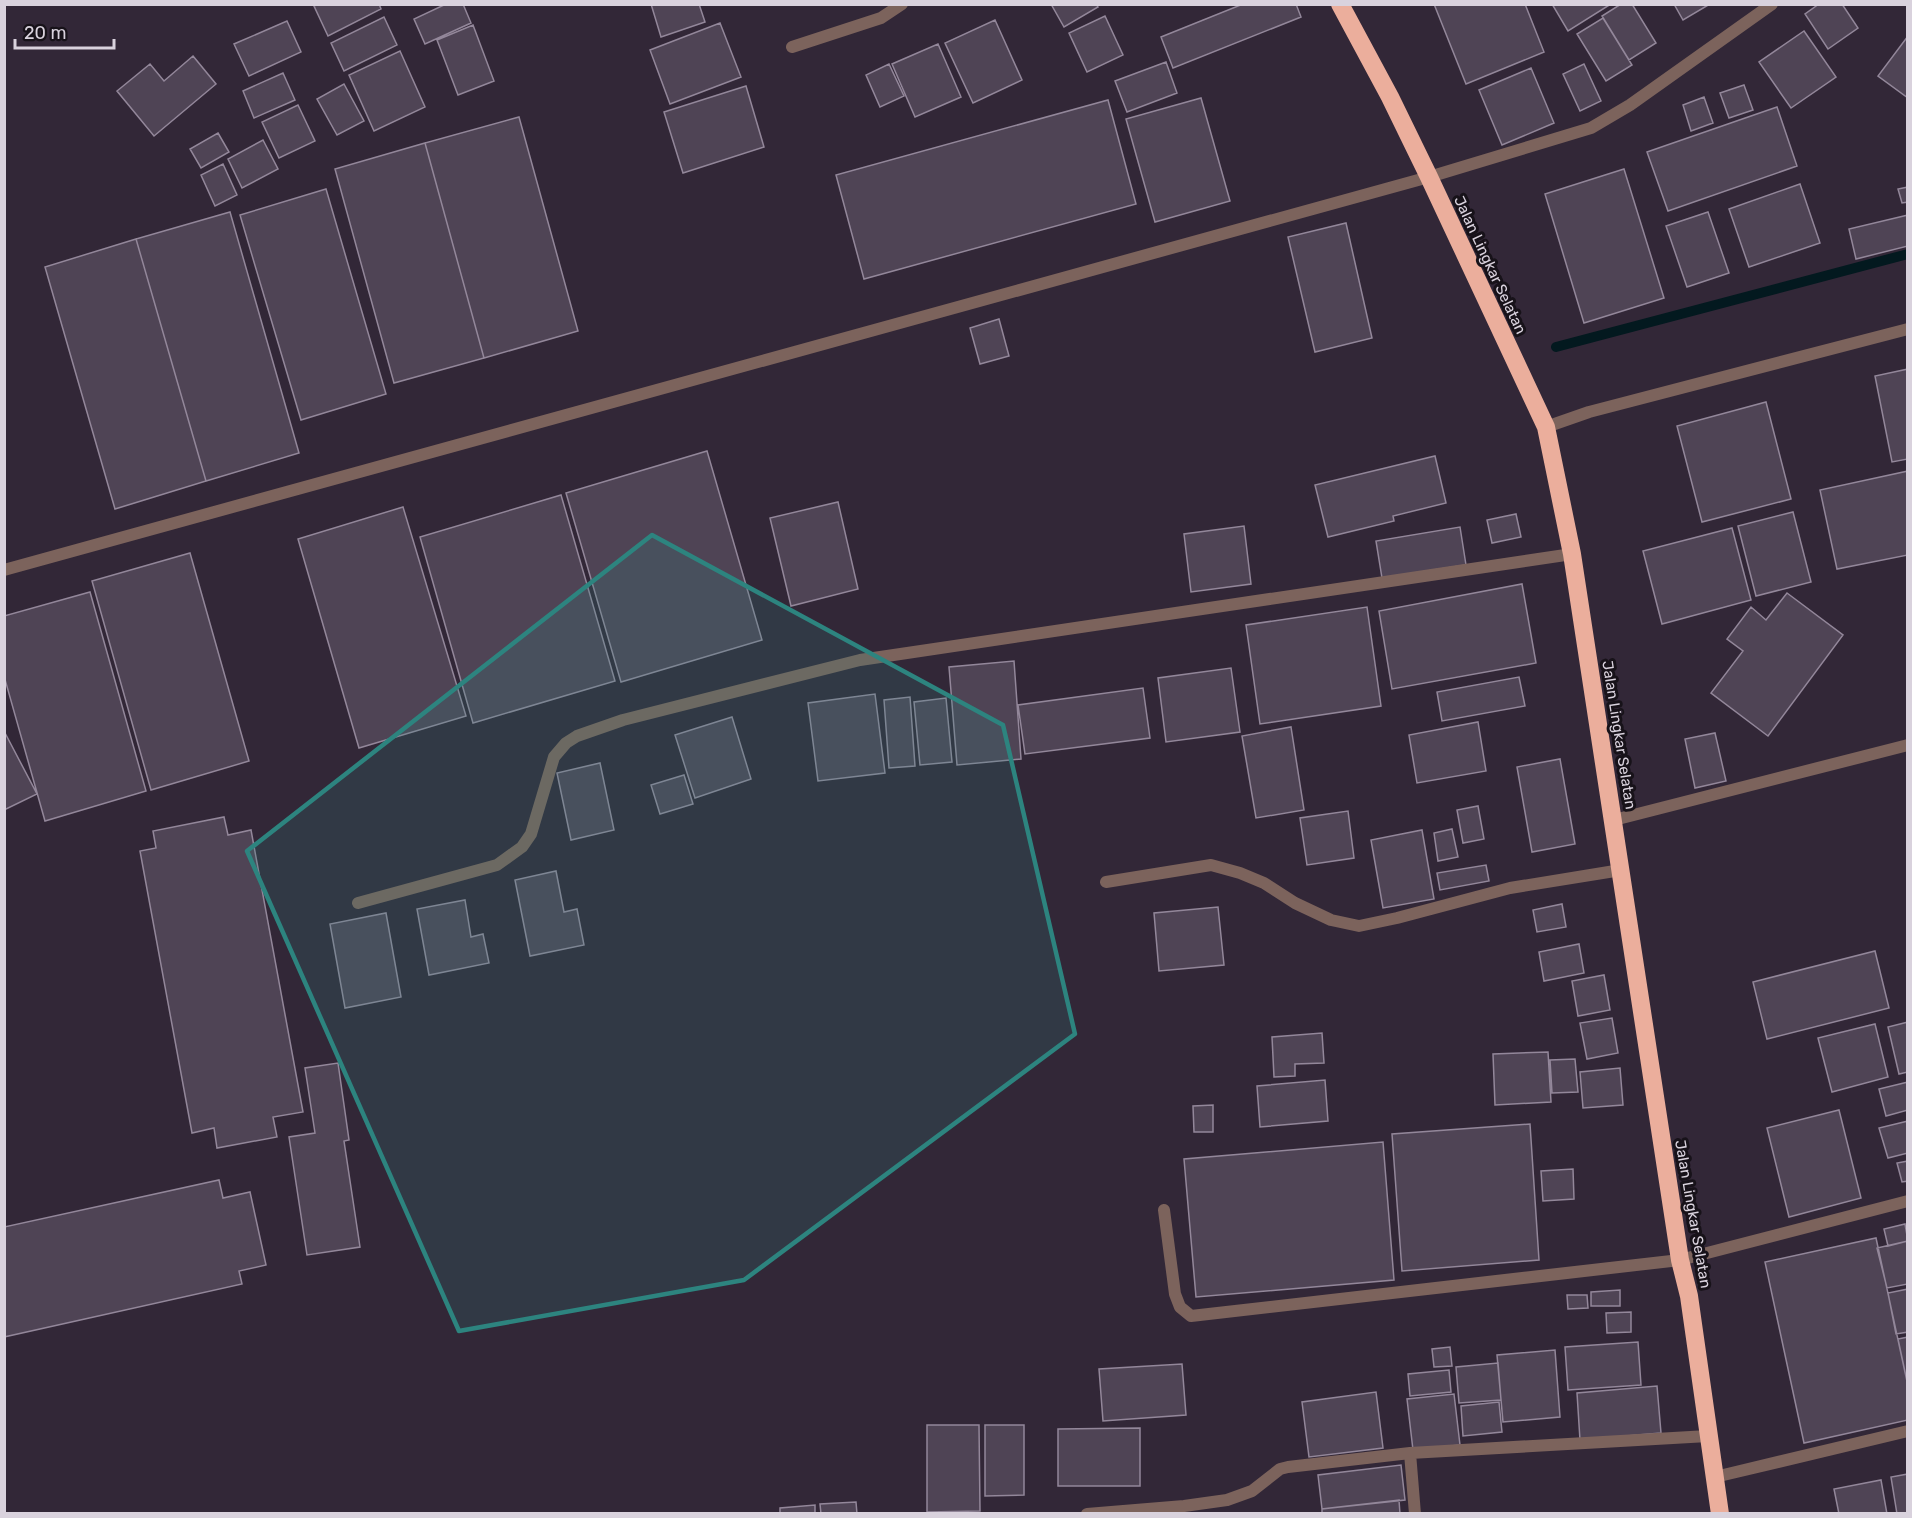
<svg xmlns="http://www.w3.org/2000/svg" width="1912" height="1518" viewBox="0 0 1912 1518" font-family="Rubik,sans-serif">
	<rect width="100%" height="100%" fill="#322737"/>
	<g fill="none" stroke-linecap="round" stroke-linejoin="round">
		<path stroke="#03191f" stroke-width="10" d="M1556 347 1908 254"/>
	</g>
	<path fill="#4f4455" stroke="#93879a" stroke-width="1.5" d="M318 4H379L381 9 328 36 314 6Z
		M446 4H463L471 23 425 44 414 19Z
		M651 4H699L705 22 661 37Z
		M1051 4H1096L1098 7 1064 27Z
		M1243 4H1296L1301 17 1173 68 1161 37Z
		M1434 4H1525L1544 52 1466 84Z
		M1552 4H1611L1568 31Z
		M1621 4H1632L1656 43 1629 60 1602 16Z
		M1674 4H1710L1683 20Z
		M1819 4H1842L1858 28 1828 49 1805 14Z
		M1105 16 1123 55 1087 72 1069 33Z
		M384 17 397 45 344 71 331 43Z
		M1603 18 1632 65 1606 81 1577 34Z
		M995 20 1022 80 973 103 945 43Z
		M287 21 301 52 249 76 234 44Z
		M720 23 741 77 670 104 650 50Z
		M473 25 494 81 458 95 437 40Z
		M1804 31 1836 77 1791 108 1759 62Z
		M1908 36V98L1878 76Z
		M938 44 961 97 915 117 892 64Z
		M400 51 425 107 374 131 349 75Z
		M193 56 216 84 154 136 117 91 150 64 164 81Z
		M1166 62 1177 93 1127 112 1115 81Z
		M889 64 904 96 880 107 866 75Z
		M1584 64 1601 101 1580 111 1563 74Z
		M1531 68 1554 123 1502 145 1479 90Z
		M283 73 295 100 254 118 243 91Z
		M344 84 364 121 337 135 317 99Z
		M1744 85 1753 110 1729 118 1720 93Z
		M746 86 764 147 683 173 664 112Z
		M1704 97 1713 123 1691 131 1683 105Z
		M1201 98 1230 201 1155 222 1126 119Z
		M1108 100 1136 204 864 279 836 175Z
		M298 105 315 141 279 158 262 122Z
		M1777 107 1797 166 1668 211 1647 152Z
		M519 117 578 331 484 358 425 143Z
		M218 133 229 152 201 168 190 149Z
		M263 140 278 169 242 188 228 159Z
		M425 143 484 358 394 383 335 169Z
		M223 164 237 195 215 206 201 175Z
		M1624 169 1664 298 1584 323 1545 194Z
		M1800 184 1820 243 1749 267 1729 209Z
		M1908 187V202L1902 203 1898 189Z
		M326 189 386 394 301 420 240 215Z
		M230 212 299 453 206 481 136 239Z
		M1708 212 1729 273 1687 287 1666 226Z
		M1908 215V246L1856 259 1849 229Z
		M1346 223 1372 338 1315 352 1288 237Z
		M136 239 206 481 115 509 45 267Z
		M999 319 1009 356 980 364 970 328Z
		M1908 369V459L1892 462 1875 376Z
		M1766 402 1791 499 1702 522 1677 426Z
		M707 451 762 640 621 682 566 493Z
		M1435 456 1446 503 1393 516 1394 521 1328 537 1315 485Z
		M1908 471V555L1837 569 1820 490Z
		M561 495 615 681 473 723 420 537Z
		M838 502 858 589 791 606 770 518Z
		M403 507 466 716 359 748 298 539Z
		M1793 512 1811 582 1756 596 1738 526Z
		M1516 514 1521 537 1492 543 1487 520Z
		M1244 526 1251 584 1191 592 1184 534Z
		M1460 527 1466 565 1382 578 1376 541Z
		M1732 528 1751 600 1662 624 1643 551Z
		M190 553 249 761 151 790 92 581Z
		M1522 584 1536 663 1392 689 1379 611Z
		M90 592 146 791 45 821 4 676V616Z
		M1787 593 1843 635 1768 736 1711 693 1743 651 1727 639 1751 607 1766 620Z
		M1367 607 1381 706 1260 724 1246 625Z
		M1014 661 1021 759 957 765 949 667Z
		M1231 668 1240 732 1166 742 1158 678Z
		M1519 677 1525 706 1442 721 1437 692Z
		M1143 688 1150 738 1025 754 1018 705Z
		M875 694 885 773 818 781 808 703Z
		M910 697 915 766 889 768 884 700Z
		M946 698 952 762 920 765 914 702Z
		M732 717 751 779 695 798 675 735Z
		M1478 722 1486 771 1417 783 1409 735Z
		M1291 727 1304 810 1256 818 1242 736Z
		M4 731 37 794 4 810Z
		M1715 733 1726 781 1695 788 1685 739Z
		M1560 759 1575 844 1532 852 1517 767Z
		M600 763 614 830 571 840 557 773Z
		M684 775 693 804 660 814 651 785Z
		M1478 806 1484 839 1463 843 1457 810Z
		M1348 811 1354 858 1307 865 1300 818Z
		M224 817 228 835 251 830 303 1112 273 1117 277 1137 217 1148 214 1128 192 1133 140 851 156 848 153 831Z
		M1452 829 1458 857 1438 861 1434 833Z
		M1422 830 1434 899 1383 908 1371 840Z
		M1486 865 1489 881 1440 890 1437 873Z
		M556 871 564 912 577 909 584 945 530 956 515 880Z
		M465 900 471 937 483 934 489 963 429 975 417 909Z
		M1562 904 1566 927 1537 932 1533 910Z
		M1218 907 1224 965 1159 971 1154 913Z
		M386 913 401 997 345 1008 330 924Z
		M1579 944 1584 973 1544 981 1539 952Z
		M1875 951 1889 1008 1767 1039 1753 982Z
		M1604 975 1610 1010 1578 1016 1572 981Z
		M1612 1018 1618 1053 1587 1059 1580 1023Z
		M1908 1022V1072L1899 1074 1888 1027Z
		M1875 1024 1888 1077 1832 1092 1818 1038Z
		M1322 1033 1324 1063 1295 1064V1076L1274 1077 1272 1037Z
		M1548 1052 1551 1102 1495 1105 1493 1054Z
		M1575 1059 1578 1092 1552 1093 1550 1060Z
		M338 1063 349 1140 344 1141 360 1247 307 1255 289 1137 315 1133 305 1068Z
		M1620 1068 1623 1105 1583 1108 1580 1072Z
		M1325 1080 1328 1121 1260 1127 1257 1086Z
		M1908 1082V1110L1886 1116 1879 1089Z
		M1213 1105V1132H1194L1193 1106Z
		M1839 1110 1861 1198 1789 1217 1767 1128Z
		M1908 1121V1153L1888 1158 1879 1128Z
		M1530 1124 1539 1260 1402 1271 1392 1134Z
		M1383 1142 1394 1280 1196 1297 1184 1159Z
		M1908 1161V1181L1902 1182 1897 1163Z
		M1573 1169 1574 1199 1543 1201 1541 1171Z
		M219 1180 223 1198 250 1192 266 1265 239 1271 242 1284 4 1337V1227Z
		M1905 1224 1908 1241 1888 1246 1884 1229Z
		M1876 1238 1908 1386V1420L1804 1443 1765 1262Z
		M1908 1241V1284L1887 1288 1877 1248Z
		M1908 1289V1332L1896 1334 1888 1293Z
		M1620 1290V1306H1591V1292Z
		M1567 1295H1587L1588 1308 1568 1309Z
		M1631 1312V1332L1607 1333 1606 1313Z
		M1908 1337V1386L1898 1339Z
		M1638 1342 1641 1385 1568 1390 1565 1347Z
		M1450 1347 1452 1366 1434 1367 1432 1349Z
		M1555 1350 1560 1417 1503 1422 1497 1355Z
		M1498 1363 1501 1400 1459 1403 1456 1367Z
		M1182 1364 1186 1415 1103 1421 1099 1369Z
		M1449 1370 1451 1392 1410 1396 1408 1374Z
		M1657 1386 1661 1433 1580 1440 1577 1393Z
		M1376 1392 1383 1448 1309 1457 1302 1402Z
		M1454 1394 1460 1445 1413 1450 1407 1399Z
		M1499 1402 1502 1432 1463 1436 1461 1406Z
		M927 1425H979L980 1511 927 1512Z
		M985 1425H1024V1495L985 1496Z
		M1140 1428V1486H1058V1429Z
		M1401 1465 1405 1500 1322 1509 1318 1475Z
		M1908 1474V1514H1897L1891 1477Z
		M1881 1480 1887 1514H1839L1834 1489Z
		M1399 1500 1400 1514H1322V1509Z
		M856 1502 857 1514H821L820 1504Z
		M815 1505V1514H780V1508Z"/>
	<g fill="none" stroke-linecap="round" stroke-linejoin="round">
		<path stroke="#7c635c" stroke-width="12" d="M792 47 881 18 902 4
			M1614 820 1908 745
			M1164 1210 1175 1294 1180 1307 1191 1316 1680 1260"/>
		<path stroke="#7c635c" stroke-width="12" d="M1546 427 1589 412 1908 329
			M4 570 1429 177 1591 128 1630 105 1772 4
			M1106 882 1211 865 1240 873 1264 883 1295 903 1331 920 1359 926 1397 918 1510 888 1621 870
			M358 903 497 865 522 847 531 834 554 757 566 743 577 736 623 720 860 660 1572 554
			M1680 1260 1908 1201
			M1410 1453 1415 1514
			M1715 1477 1908 1431
			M1087 1514 1184 1506 1227 1500 1252 1491 1280 1469 1288 1467 1410 1453 1708 1436"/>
		<path stroke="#ebae9c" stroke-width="18" d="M1340 4 1390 97 1429 177 1546 427 1572 554 1680 1260 1689 1296 1720 1514"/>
	</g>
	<path fill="#2d847f" fill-opacity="0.2" stroke="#2d847f" stroke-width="4.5" stroke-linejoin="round" d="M652 535 1003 725 1075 1034 744 1280 459 1331 247 851Z"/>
	<g text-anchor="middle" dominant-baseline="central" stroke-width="6" stroke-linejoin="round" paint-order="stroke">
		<g font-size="15" fill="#d9d2dd" stroke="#171219">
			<text transform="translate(1490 265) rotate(65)">Jalan Lingkar Selatan</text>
			<text transform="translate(1619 735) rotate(81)">Jalan Lingkar Selatan</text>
			<text transform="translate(1693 1214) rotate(80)">Jalan Lingkar Selatan</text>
		</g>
	</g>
	<rect width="1912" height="1518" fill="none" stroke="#d9d2dd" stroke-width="12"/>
	<path d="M15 39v9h99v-9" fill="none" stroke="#d9d2dd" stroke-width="3"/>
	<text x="24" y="39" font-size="18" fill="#d9d2dd" stroke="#171219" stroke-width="4.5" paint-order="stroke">20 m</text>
</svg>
